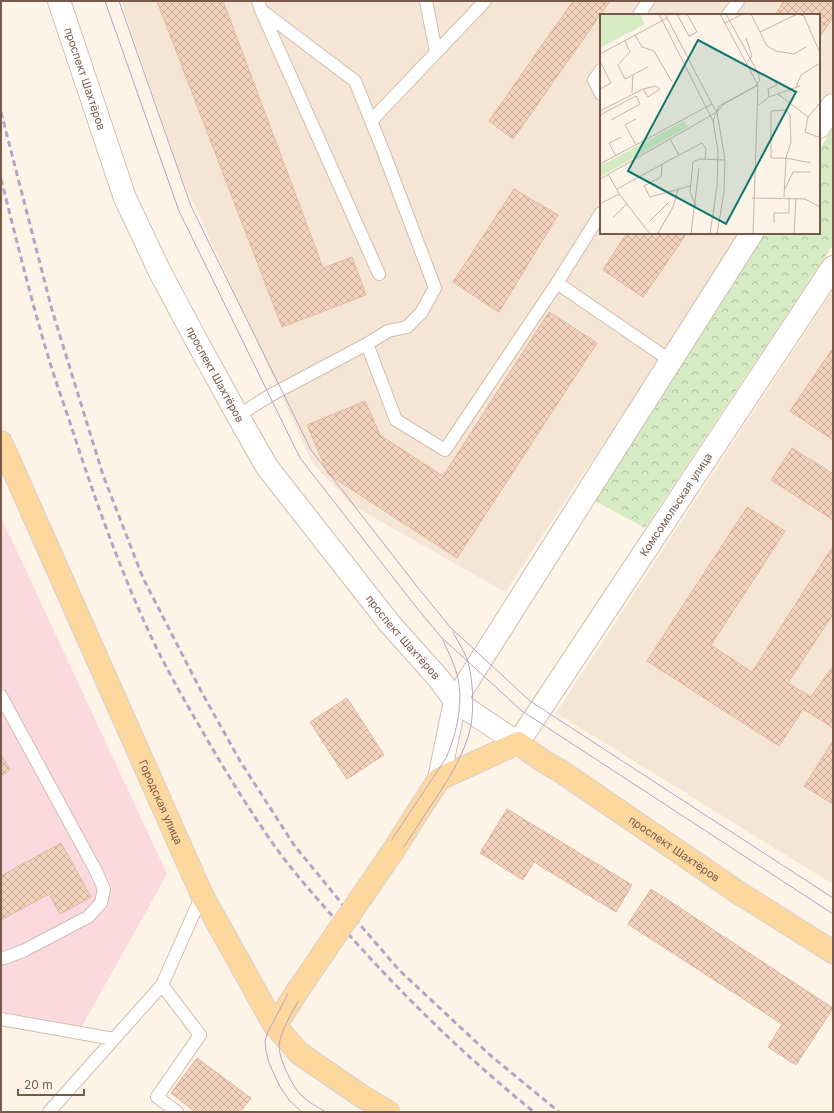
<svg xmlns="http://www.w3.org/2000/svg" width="834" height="1113" viewBox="0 0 834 1113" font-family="Inter,sans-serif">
	<defs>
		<pattern id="forest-crowns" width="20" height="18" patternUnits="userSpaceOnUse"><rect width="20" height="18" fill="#d5ebc4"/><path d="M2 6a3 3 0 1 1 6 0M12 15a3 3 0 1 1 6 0" fill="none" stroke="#b2c1a1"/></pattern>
		<pattern id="building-cross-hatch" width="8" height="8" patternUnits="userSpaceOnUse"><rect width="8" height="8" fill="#f2d1bd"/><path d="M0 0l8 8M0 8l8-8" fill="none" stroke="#c9ad9c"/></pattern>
	</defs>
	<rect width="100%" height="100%" fill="#fdf3e6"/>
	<path fill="#f4e5d4" d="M121 1H833V96L819 118V15H601V233H743L505 592 352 505 312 462 181 176Z
		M833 290V884L556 713Z"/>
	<path fill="#fbd9de" d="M1 517 167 874 82 1026 1 1012Z"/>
	<path fill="url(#forest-crowns)" d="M833 128V245L645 528 595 501 766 233H819V150Z"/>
	<path fill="url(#building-cross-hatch)" stroke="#e5b79d" d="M157 1H223L323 268 352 257 366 295 282 327Z
		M573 1H610L513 139 489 121Z
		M784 1H833V17L819 38V15H775Z
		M514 189 558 215 499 312 453 282Z
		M627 233H687L643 297 603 270Z
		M549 312 597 343 457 558 328 474 307 425 365 401 380 435 443 476Z
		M833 348V440L790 411Z
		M792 448 833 474V520L771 480Z
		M747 507 785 531 711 645 752 672 833 546V614L788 683 811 697 833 666V728L803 709 779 746 647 661Z
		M347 698 384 755 347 779 310 722Z
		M833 741V804L804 786Z
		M1 755 10 770 1 776Z
		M507 809 632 885 616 912 534 862 523 880 480 853Z
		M61 843 91 897 60 914 49 894 1 920V876Z
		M651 889 833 1008 796 1065 768 1047 782 1024 628 924Z
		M197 1058 251 1098 240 1112H195L171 1093Z"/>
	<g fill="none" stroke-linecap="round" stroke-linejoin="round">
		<g stroke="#d1bdae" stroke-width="14">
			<path id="service" d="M258 1 261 10 379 274
				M426 1 436 52
				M639 15 648 1
				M728 15 738 1
				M601 70 594 80 601 94
				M371 121 485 1
				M601 213 557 283 671 361
				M367 344 396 420 445 450 557 283
				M238 416 269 396 367 344 388 331 407 327 421 313 435 288 382 148 355 81 261 10
				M1 696 96 871 104 889 101 903 88 917 23 951 4 958H1
				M162 985 200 1035 157 1097 177 1112
				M1 1019 114 1039
				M49 1112 162 985 202 895"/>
		</g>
		<g stroke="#d1bdae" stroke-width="24">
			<g id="minor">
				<path id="s1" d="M59 1 125 198 159 270 195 338 238 416 267 467 390 624 440 680 455 701 518 743"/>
			</g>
		</g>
		<g stroke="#d4bdac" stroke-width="24">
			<g id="secondary">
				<path d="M819 127 833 105"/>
				<path id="s2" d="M518 743 833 267"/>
				<path d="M439 779 455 701 752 233"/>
			</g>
		</g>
		<g stroke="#d9d1cc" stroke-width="24">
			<g id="primary">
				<path id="s3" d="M1 442 202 895 273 1023 299 1053 360 1095 388 1112"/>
				<path id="s4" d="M393 851 439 779 518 743 543 761 562 772 739 893 833 952"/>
				<path d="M275 1026 298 990"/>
			</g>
		</g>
		<use href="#service" stroke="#fff" stroke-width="12"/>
		<use href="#minor" stroke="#fff" stroke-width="22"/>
		<use href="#secondary" stroke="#fff" stroke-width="22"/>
		<use href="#primary" stroke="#fcd79e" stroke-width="22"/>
		<path stroke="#b6a4c7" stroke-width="1" d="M105 1 179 211 300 458 416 607 441 637 522 711 833 914
			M119 1 191 206 311 450 415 584 450 627 530 701 833 898
			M302 1112 289 1100 280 1087 269 1063 266 1051 265 1041 268 1032 292 986 387 847 446 758C457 733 465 699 456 671 453 661 447 650 443 640
			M326 1112C317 1107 308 1102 301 1095 292 1086 279 1059 279 1046 281 1024 307 988 320 969 353 921 387 873 419 824 439 792 463 763 471 725 474 706 473 681 468 662 465 652 458 642 453 632"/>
		<path stroke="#b6a4c7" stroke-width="3" stroke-dasharray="6 4" stroke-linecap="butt" d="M1 112 52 310 103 475 143 578 201 691 240 761 294 845 343 905 399 970 490 1055 559 1112
			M1 179C17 242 32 304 51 366 60 394 70 422 79 450 101 516 125 582 155 645 169 673 184 700 200 727 221 764 243 800 267 835 287 865 312 893 336 920 397 990 462 1054 534 1112"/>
		<g stroke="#d9d1cc" stroke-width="24" stroke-linecap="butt">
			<path id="primary-bridge" d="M298 990 393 851"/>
		</g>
		<use href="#primary-bridge" stroke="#fcd79e" stroke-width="22"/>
	</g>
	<g text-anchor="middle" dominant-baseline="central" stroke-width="4" stroke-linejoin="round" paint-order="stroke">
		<g font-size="11" fill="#77594a" stroke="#fff7ed">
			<text stroke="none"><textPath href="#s1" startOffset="82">проспект Шахтёров</textPath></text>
			<text stroke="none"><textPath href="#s1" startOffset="406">проспект Шахтёров</textPath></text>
			<text stroke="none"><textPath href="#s2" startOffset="286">Комсомольская улица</textPath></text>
			<text stroke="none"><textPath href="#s1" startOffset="730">проспект Шахтёров</textPath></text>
			<text stroke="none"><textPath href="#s3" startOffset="394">Городская улица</textPath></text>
			<text stroke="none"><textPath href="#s4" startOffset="361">проспект Шахтёров</textPath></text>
		</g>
	</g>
	<g transform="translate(600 14)">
		<rect width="220" height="220" fill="#fdf3e6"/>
		<path d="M84 107 88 113 0 163V152Z" fill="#d5ebc4"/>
		<path d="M0 0H40L45 10 0 34Z" fill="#d5ebc4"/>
		<path fill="none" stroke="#c7b5a8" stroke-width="1" d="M59 0 113 107 118 137 117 173 110 220M65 0 112 90M77 0 89 22 97 18 87 0M120 0 158 71 153 220M151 0 160 18 193 2 199 0 204 2 220 39M125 9 143 0M160 18 167 32 176 37 194 40 206 33M35 21 42 33 54 37 72 68M146 24 152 42 147 48M25 27 30 38 18 51 25 65 48 53M0 40 67 4M0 47 11 69 0 75M196 73 201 61 220 49M32 79 33 61M178 80 208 103 220 89M169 83 168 75 177 71 174 66M112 90 117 98 125 146 124 178 117 220M159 91 169 83 200 72M0 97 43 75 48 83 60 75 56 72 43 75M0 101 36 82 40 90 11 106M208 103 205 118 218 123 220 120M36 105 25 111 36 131M113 107 119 92 154 73 160 67 158 59 126 0M79 141 102 129 106 135 105 146M16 142 9 129 21 123M0 150 112 90M62 151 61 163 44 172 50 183 90 172M8 160 20 181 50 220M0 165 117 98 124 90 158 71M17 175 79 141 70 125M185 175 193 158H211M184 183 186 144 191 128 190 101 186 96 171 97V144H186L211 149M152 184 205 185 220 193M0 190 19 180M96 192 90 178 93 148 99 145 125 146M13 203 27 190M50 207 69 188M174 209V199H189V183M58 219 73 193 78 176M91 220 99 154M194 220 196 184"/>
		<path fill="#0f766e" fill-opacity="0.15" stroke="#0f766e" stroke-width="2" d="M98 26 196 78 126 210 28 157Z"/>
		<rect width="220" height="220" fill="none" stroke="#77594a" stroke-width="2"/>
	</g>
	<rect width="834" height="1113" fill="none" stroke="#77594a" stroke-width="4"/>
	<path d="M18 1089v6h66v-6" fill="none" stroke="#77594a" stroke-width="2"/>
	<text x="24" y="1089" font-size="12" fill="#77594a" stroke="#fff7ed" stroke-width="3" paint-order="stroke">20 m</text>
</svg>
